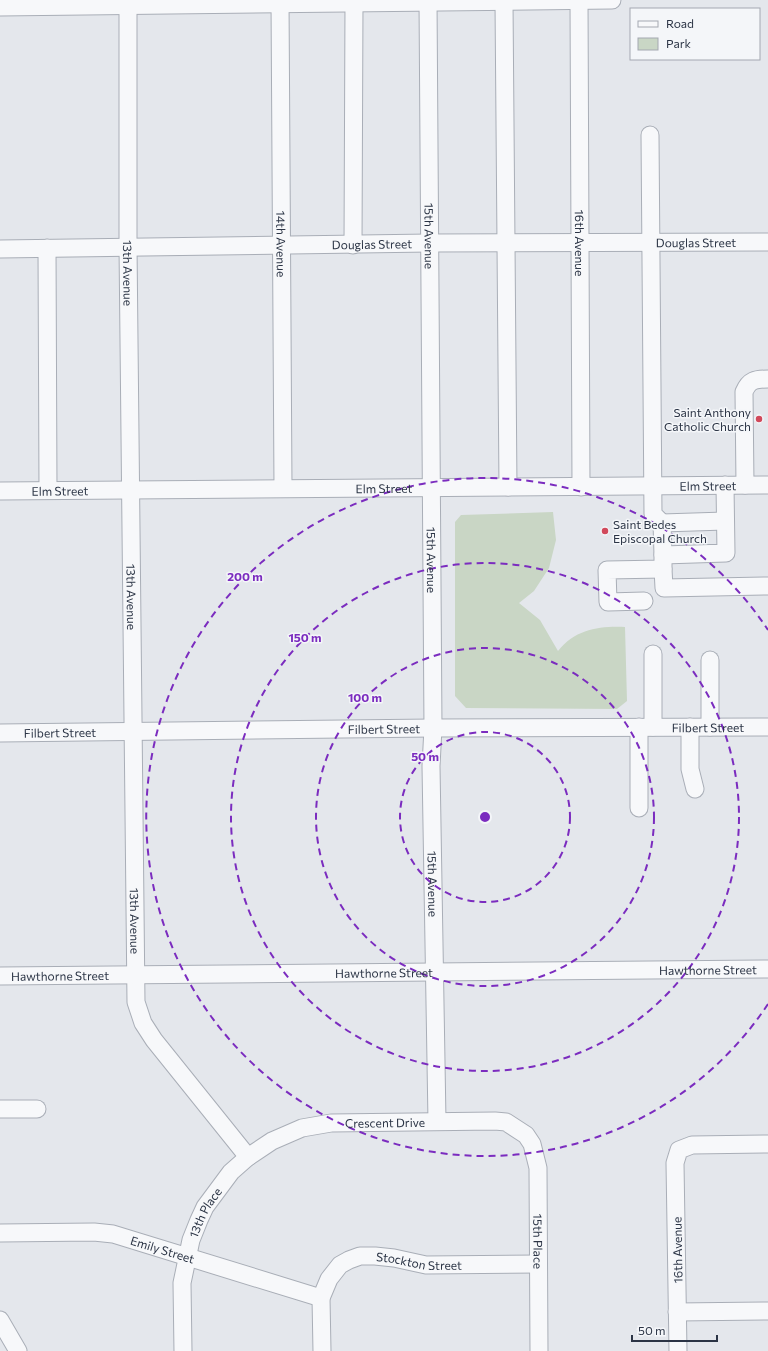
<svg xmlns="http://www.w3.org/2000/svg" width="768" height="1351" viewBox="0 0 768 1351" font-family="Commissioner,sans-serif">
	<rect width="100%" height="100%" fill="#e4e7ec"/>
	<path fill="#c9d6c5" d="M553 512 556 540 549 568 534 591 519 603 540 620 558 651C576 629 599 626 625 627L627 701 617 709 466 708 455 696V522L461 515Z"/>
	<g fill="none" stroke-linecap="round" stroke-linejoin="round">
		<g stroke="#a9aeb7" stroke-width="19">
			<g id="minor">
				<path id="s1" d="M128 0V246L136 1002 143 1023 154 1040 248 1157"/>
				<path id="s2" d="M280 0 283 488"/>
				<path id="s3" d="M428 0 433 728 431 766 437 1121"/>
				<path id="s4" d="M579 0 581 487"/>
				<path d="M504 2 508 487"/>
				<path d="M0 7 612 0"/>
				<path d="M650 135 653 514 662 523"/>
				<path d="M353 245 354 3"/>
				<path d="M47 248 48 490"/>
				<path id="s5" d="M0 249 430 243 768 242"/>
				<path d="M745 485 744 392C749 380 755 379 768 379"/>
				<path id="s6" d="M0 491 768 485"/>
				<path d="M663 555 662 523 725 521"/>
				<path d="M663 569 664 588 768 586"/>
				<path d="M644 601 608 602 607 570 663 569V555L726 553 725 485"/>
				<path d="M653 654V727"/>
				<path d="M639 727V808"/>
				<path d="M690 727V769L695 789"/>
				<path d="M710 727V660"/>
				<path id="s7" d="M0 733 433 728 768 727"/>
				<path id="s8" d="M0 976 768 969"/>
				<path d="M0 1109H37"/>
				<path id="s9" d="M0 1233 94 1232 113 1234 321 1298"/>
				<path d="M677 1312 768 1311"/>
				<path d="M0 1320 18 1351"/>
				<path id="s10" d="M183 1351 182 1283 191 1240 199 1220 205 1207 231 1172 248 1157 272 1141 302 1128 331 1123 495 1121 506 1122 526 1135 532 1144 538 1168 539 1351"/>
				<path id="s11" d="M322 1351 321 1298 329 1279 340 1265 349 1260 360 1256H375L394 1258 426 1265 538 1264"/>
				<path d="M678 1351 675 1163 679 1150 692 1145 768 1144"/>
			</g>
		</g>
		<use href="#minor" stroke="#f7f8fa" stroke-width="17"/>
	</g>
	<g fill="none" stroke="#7b2cbf" stroke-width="2" stroke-dasharray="7 5">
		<circle cx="485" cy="817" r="85"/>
		<circle cx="485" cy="817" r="169"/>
		<circle cx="485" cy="817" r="254"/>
		<path d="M768 1004A339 339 0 1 1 768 630"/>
	</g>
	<g fill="#d1495b" stroke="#f4f6f9" stroke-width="1.5">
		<circle cx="759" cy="419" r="4"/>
		<circle cx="605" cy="531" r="4"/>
	</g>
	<g text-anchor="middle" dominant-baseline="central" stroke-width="3" stroke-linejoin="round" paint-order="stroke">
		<g font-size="12" fill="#2b3445" stroke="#f4f6f9">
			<text stroke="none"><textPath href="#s3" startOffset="236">15th Avenue</textPath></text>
			<text stroke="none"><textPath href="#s4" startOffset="243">16th Avenue</textPath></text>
			<text stroke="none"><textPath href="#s5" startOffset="696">Douglas Street</textPath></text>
			<text stroke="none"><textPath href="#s2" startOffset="244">14th Avenue</textPath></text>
			<text stroke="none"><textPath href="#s5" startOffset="372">Douglas Street</textPath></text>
			<text stroke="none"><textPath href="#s1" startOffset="273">13th Avenue</textPath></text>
			<text stroke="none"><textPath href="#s6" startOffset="708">Elm Street</textPath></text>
			<text stroke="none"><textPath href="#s6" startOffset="384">Elm Street</textPath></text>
			<text stroke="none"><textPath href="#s6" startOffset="60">Elm Street</textPath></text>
			<text stroke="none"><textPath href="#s3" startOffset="560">15th Avenue</textPath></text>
			<text stroke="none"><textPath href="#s1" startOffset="597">13th Avenue</textPath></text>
			<text stroke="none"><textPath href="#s7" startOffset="708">Filbert Street</textPath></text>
			<text stroke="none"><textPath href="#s7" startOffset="384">Filbert Street</textPath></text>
			<text stroke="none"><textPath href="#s7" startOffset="60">Filbert Street</textPath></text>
			<text stroke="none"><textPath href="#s3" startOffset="884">15th Avenue</textPath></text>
			<text stroke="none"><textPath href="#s1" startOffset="921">13th Avenue</textPath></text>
			<text stroke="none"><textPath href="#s8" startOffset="708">Hawthorne Street</textPath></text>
			<text stroke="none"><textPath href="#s8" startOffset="384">Hawthorne Street</textPath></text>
			<text stroke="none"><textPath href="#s8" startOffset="60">Hawthorne Street</textPath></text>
			<text stroke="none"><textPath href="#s10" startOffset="359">Crescent Drive</textPath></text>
			<text stroke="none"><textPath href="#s10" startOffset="143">13th Place</textPath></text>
			<text stroke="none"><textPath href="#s10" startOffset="613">15th Place</textPath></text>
			<text stroke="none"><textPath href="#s9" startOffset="165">Emily Street</textPath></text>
			<text transform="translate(677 1250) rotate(-91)">16th Avenue</text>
			<text stroke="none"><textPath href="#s11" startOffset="173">Stockton Street</textPath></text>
		</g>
		<g font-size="12" fill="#2b3445" stroke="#f4f6f9" text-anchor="end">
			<text x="751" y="412">Saint Anthony<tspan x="751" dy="14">Catholic Church</tspan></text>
			<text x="613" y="524" text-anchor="start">Saint Bedes<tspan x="613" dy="14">Episcopal Church</tspan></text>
		</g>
	</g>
	<circle cx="485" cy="817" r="6" fill="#7b2cbf" stroke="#f4f6f9" stroke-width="2"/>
	<g font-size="12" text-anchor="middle" font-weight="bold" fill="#7b2cbf" stroke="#f4f6f9" stroke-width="3" stroke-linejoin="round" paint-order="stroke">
		<text x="245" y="581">200 m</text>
		<text x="305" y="642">150 m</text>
		<text x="365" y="702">100 m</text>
		<text x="425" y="761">50 m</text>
	</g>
	<rect x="630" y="8" width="130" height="52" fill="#f4f6f9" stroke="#a4a8b1"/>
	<rect x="638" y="21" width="20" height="6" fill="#f7f8fa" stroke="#a4a8b1"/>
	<text x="666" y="28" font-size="12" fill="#2b3445">Road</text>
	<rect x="638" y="38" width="20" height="12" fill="#c9d6c5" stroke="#a4a8b1"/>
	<text x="666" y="48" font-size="12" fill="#2b3445">Park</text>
	<path d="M632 1335v6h85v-6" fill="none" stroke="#2b3445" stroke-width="2"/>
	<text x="638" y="1335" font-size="12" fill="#2b3445" stroke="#f4f6f9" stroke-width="3" paint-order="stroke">50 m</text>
</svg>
